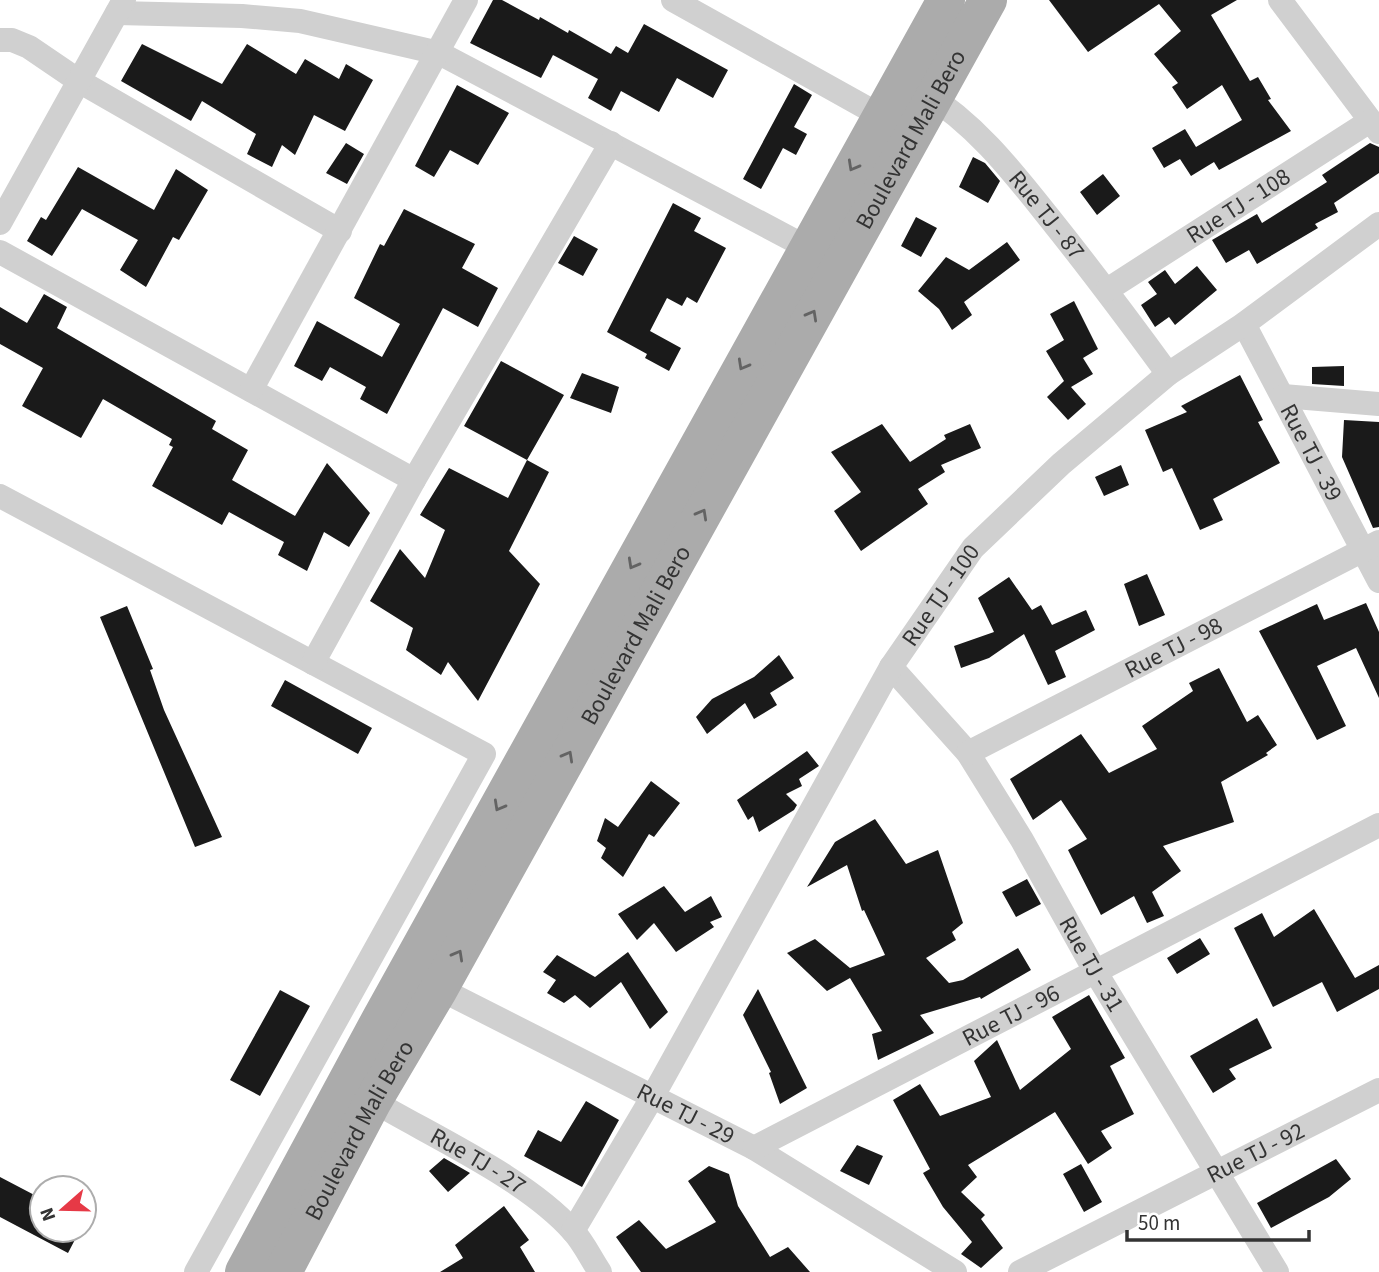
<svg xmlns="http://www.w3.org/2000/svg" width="1379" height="1272" viewBox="0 0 1379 1272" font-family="'Source Sans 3',sans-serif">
	<rect width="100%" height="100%" fill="#fff"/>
	<path fill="#1a1a1a" d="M493 0H502L539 20 540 17 568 33 569 30 611 54 616 46 628 53 644 24 728 70 713 98 677 78 659 112 621 91 611 111 588 98 598 79 553 55 541 78 470 43Z
		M1049 0H1237L1211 15 1250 81 1258 77 1271 99 1268 100 1291 131 1219 170 1214 162 1191 176 1180 159 1164 168 1152 148 1185 129 1196 147 1242 120 1222 85 1187 109 1172 87 1178 83 1154 54 1181 31 1159 4 1088 52Z
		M142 44 222 84 247 44 296 74 305 59 339 79 346 64 373 80 345 131 314 115 295 155 282 145 272 167 247 154 256 134 202 101 191 121 121 81Z
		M794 84 812 95 794 127 807 134 796 155 783 148 761 189 743 179Z
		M457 85 509 113 478 165 450 150 434 177 415 166Z
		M346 143 364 154 347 184 326 173Z
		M1370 143 1379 147V173L1334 203 1338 212 1315 224 1318 228 1257 264 1249 250 1226 263 1212 240 1257 214 1262 223 1327 182 1322 175Z
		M973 157 985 163 1000 181 988 203 959 187Z
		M78 167 154 210 176 169 208 190 179 240 173 237 146 287 120 270 138 240 82 209 52 256 27 241 41 217 46 220Z
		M1103 174 1120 196 1097 215 1080 192Z
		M673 203 701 218 694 231 726 248 697 303 687 297 682 306 667 298 650 331 681 348 669 371 645 358 647 354 607 332Z
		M404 209 475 244 462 268 498 288 478 327 443 308 387 414 360 399 366 387 330 367 322 381 294 366 317 321 382 357 400 324 354 298 380 244 384 246Z
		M916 217 937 228 921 257 901 246Z
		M574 236 598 249 583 276 558 263Z
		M1007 242 1020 260 964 302 972 315 952 330 939 309 918 291 946 257 969 270Z
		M1197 266 1217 290 1175 325 1169 317 1155 327 1141 305 1157 294 1148 282 1165 270 1175 284Z
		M44 294 67 307 57 328 216 421 212 429 248 450 232 480 295 516 327 463 370 513 349 547 324 532 307 571 278 555 284 542 229 512 222 525 152 486 173 447 169 445 172 439 103 399 81 438 22 406 43 368 0 344V307L27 323Z
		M1074 301 1098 349 1083 358 1093 374 1071 387 1086 404 1068 420 1047 397 1064 381 1046 351 1064 340 1050 314Z
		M501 361 564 395 527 460 464 426Z
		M1344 366V386L1312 384V367Z
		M582 373 619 387 611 413 570 398Z
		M1240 375 1263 420 1258 422 1280 463 1213 499 1223 520 1200 530 1172 468 1163 472 1145 430 1187 412 1181 406Z
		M1344 420 1379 422V527L1373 528 1342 457Z
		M882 424 910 462 946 439 944 435 970 424 981 448 941 465 945 472 918 489 928 504 861 551 834 511 861 492 831 452Z
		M527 460 549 472 509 551 540 584 478 701 448 662 441 675 406 650 413 628 370 601 400 549 425 578 445 530 420 515 449 468 508 498Z
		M1121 465 1129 485 1104 496 1095 477Z
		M1147 574 1165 615 1139 626 1124 584Z
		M1009 577 1032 610 1041 605 1052 625 1086 610 1095 630 1055 651 1066 677 1048 685 1024 634 989 658 961 668 954 646 994 632 978 598Z
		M1366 603 1379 632V698L1356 648 1317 666 1346 726 1317 740 1259 631 1317 604 1324 620Z
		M127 606 153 669 150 670 164 710 222 837 195 847 100 617Z
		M779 655 794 678 770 693 777 705 754 719 745 703 707 734 696 717 712 699 754 677Z
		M1219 668 1247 722 1258 715 1277 745 1266 753 1268 755 1221 782 1234 822 1163 846 1181 871 1152 892 1164 916 1147 923 1134 896 1101 915 1068 850 1087 839 1061 800 1033 820 1010 779 1081 734 1109 773 1157 749 1142 726 1193 691 1189 683Z
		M285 680 372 728 358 754 271 706Z
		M807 751 819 766 799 779 802 786 786 794 797 805 794 810 759 832 753 816 748 820 737 800Z
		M651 781 680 803 654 837 649 834 623 877 601 858 606 848 597 841 605 818 618 827Z
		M875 819 906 864 938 850 963 923 952 932 956 940 926 958 949 983 963 980 1018 948 1031 970 981 999 980 997 920 1015 934 1033 878 1060 872 1034 882 1031 850 978 827 991 787 953 815 939 850 968 885 955 864 910 862 911 847 865 807 887 835 842Z
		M1027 879 1041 904 1016 917 1002 892Z
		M664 886 685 912 711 896 722 917 710 922 714 927 676 952 654 923 637 940 618 914Z
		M1314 909 1355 978 1379 965V989L1337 1012 1322 982 1273 1007 1234 928 1262 913 1274 937Z
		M1200 938 1210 954 1177 974 1167 958Z
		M628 952 668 1012 650 1029 621 982 590 1008 575 995 564 1003 547 993 556 980 543 972 557 955 595 977Z
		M758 989 807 1088 780 1104 769 1073 771 1072 743 1015Z
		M280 990 310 1006 260 1096 230 1080Z
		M1089 995 1125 1058 1110 1066 1134 1114 1101 1131 1112 1148 1088 1164 1055 1112 968 1165 977 1177 961 1192 985 1215 981 1219 1003 1248 981 1268 961 1254 972 1242 943 1207 923 1173 930 1169 893 1100 920 1084 940 1116 991 1097 974 1061 997 1040 1020 1090 1071 1049 1052 1017Z
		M1257 1018 1272 1048 1229 1069 1236 1079 1213 1093 1190 1056Z
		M586 1101 619 1120 582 1187 524 1156 538 1130 561 1142Z
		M857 1145 883 1156 869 1185 840 1171Z
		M444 1158 470 1173 448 1192 429 1171Z
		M1336 1159 1351 1179 1329 1197 1271 1228 1257 1203Z
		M1081 1164 1102 1202 1084 1212 1063 1174Z
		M709 1166 729 1174 738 1206 770 1257 788 1247 810 1272H641L616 1237 639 1220 666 1249 716 1222 688 1181Z
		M0 1177 42 1199V1230H80L68 1253 0 1217Z
		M504 1206 529 1240 520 1247 535 1272H440L463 1258 455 1245Z"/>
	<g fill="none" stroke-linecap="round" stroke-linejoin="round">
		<g stroke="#d0d0d0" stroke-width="24">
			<path d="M673 0 881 116"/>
			<path d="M1280 0 1379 132"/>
			<path d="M117 13 242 16 300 21 439 53 808 248"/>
			<path d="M0 40H12L29 47 79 81 340 231"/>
			<path id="s1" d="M922 91C976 124 1012 171 1051 220 1091 270 1130 322 1168 374"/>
			<path d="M0 223 124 0"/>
			<path d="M0 252 414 480"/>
			<path id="s2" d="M1107 290 1370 121"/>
			<path id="s3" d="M1244 324 1379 581"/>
			<path d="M251 390 466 0"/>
			<path d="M1283 396 1379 404"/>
			<path d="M0 496 484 754 196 1272"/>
			<path d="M313 663 414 480 611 143"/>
			<path id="s4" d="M891 667 968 753 1022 840 1095 971 1277 1272"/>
			<path id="s5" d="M968 753 1379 542"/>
			<path id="s6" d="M428 983 754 1148 955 1272"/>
			<path id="s7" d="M373 1101C434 1137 527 1179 573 1231 584 1243 591 1259 600 1272"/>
			<path id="s8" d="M754 1148 1379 825"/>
			<path id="s9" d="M573 1231 653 1096 891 667 973 548 1061 464 1168 374 1244 324 1379 224"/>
			<path id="s10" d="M1020 1272 1379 1090"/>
		</g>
		<g stroke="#ababab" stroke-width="38">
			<path d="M244 1272 380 1020 946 0"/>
			<path id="s11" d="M283 1272 373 1101 439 989 988 0"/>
		</g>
	</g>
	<defs><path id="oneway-chevron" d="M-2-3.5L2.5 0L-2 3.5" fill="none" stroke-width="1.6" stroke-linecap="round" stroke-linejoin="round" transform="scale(1.75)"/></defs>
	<g stroke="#636363">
		<use href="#oneway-chevron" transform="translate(853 166) rotate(119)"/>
		<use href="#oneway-chevron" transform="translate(812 315) rotate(-61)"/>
		<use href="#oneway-chevron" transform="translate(743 365) rotate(119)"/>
		<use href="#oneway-chevron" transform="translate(702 514) rotate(-61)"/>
		<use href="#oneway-chevron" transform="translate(633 564) rotate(119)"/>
		<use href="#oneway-chevron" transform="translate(568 756) rotate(-61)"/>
		<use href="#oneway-chevron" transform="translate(499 806) rotate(119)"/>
		<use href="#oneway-chevron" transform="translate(458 955) rotate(-61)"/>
	</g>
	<g text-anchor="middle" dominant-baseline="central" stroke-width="7" stroke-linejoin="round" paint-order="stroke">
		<g font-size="24" fill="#333" stroke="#fff">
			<text stroke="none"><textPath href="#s11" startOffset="1295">Boulevard Mali Bero</textPath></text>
			<text stroke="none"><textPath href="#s2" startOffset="156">Rue TJ - 108</textPath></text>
			<text stroke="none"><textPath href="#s1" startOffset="177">Rue TJ - 87</textPath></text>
			<text stroke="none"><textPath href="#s3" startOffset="145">Rue TJ - 39</textPath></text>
			<text stroke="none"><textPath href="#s9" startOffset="735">Rue TJ - 100</textPath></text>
			<text stroke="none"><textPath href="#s11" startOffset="728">Boulevard Mali Bero</textPath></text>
			<text stroke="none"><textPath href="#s5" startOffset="231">Rue TJ - 98</textPath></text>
			<text stroke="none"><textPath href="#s4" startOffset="360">Rue TJ - 31</textPath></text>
			<text stroke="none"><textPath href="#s8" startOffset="289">Rue TJ - 96</textPath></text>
			<text stroke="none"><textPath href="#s6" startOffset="289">Rue TJ - 29</textPath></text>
			<text stroke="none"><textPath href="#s11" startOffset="161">Boulevard Mali Bero</textPath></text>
			<text stroke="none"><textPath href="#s10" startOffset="264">Rue TJ - 92</textPath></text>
			<text stroke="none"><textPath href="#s7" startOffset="121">Rue TJ - 27</textPath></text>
		</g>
	</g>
	<g transform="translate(63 1209) rotate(250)"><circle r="33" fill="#ffffff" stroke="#adadad" stroke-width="2"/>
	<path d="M0-5L12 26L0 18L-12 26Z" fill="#e63946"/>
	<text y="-10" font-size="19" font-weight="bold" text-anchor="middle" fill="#333333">N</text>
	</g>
	<path d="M1127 1230v10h182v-10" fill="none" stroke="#333333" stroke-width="3.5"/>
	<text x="1138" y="1230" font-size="21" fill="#333333" stroke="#ffffff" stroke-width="5" paint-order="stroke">50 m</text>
</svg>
